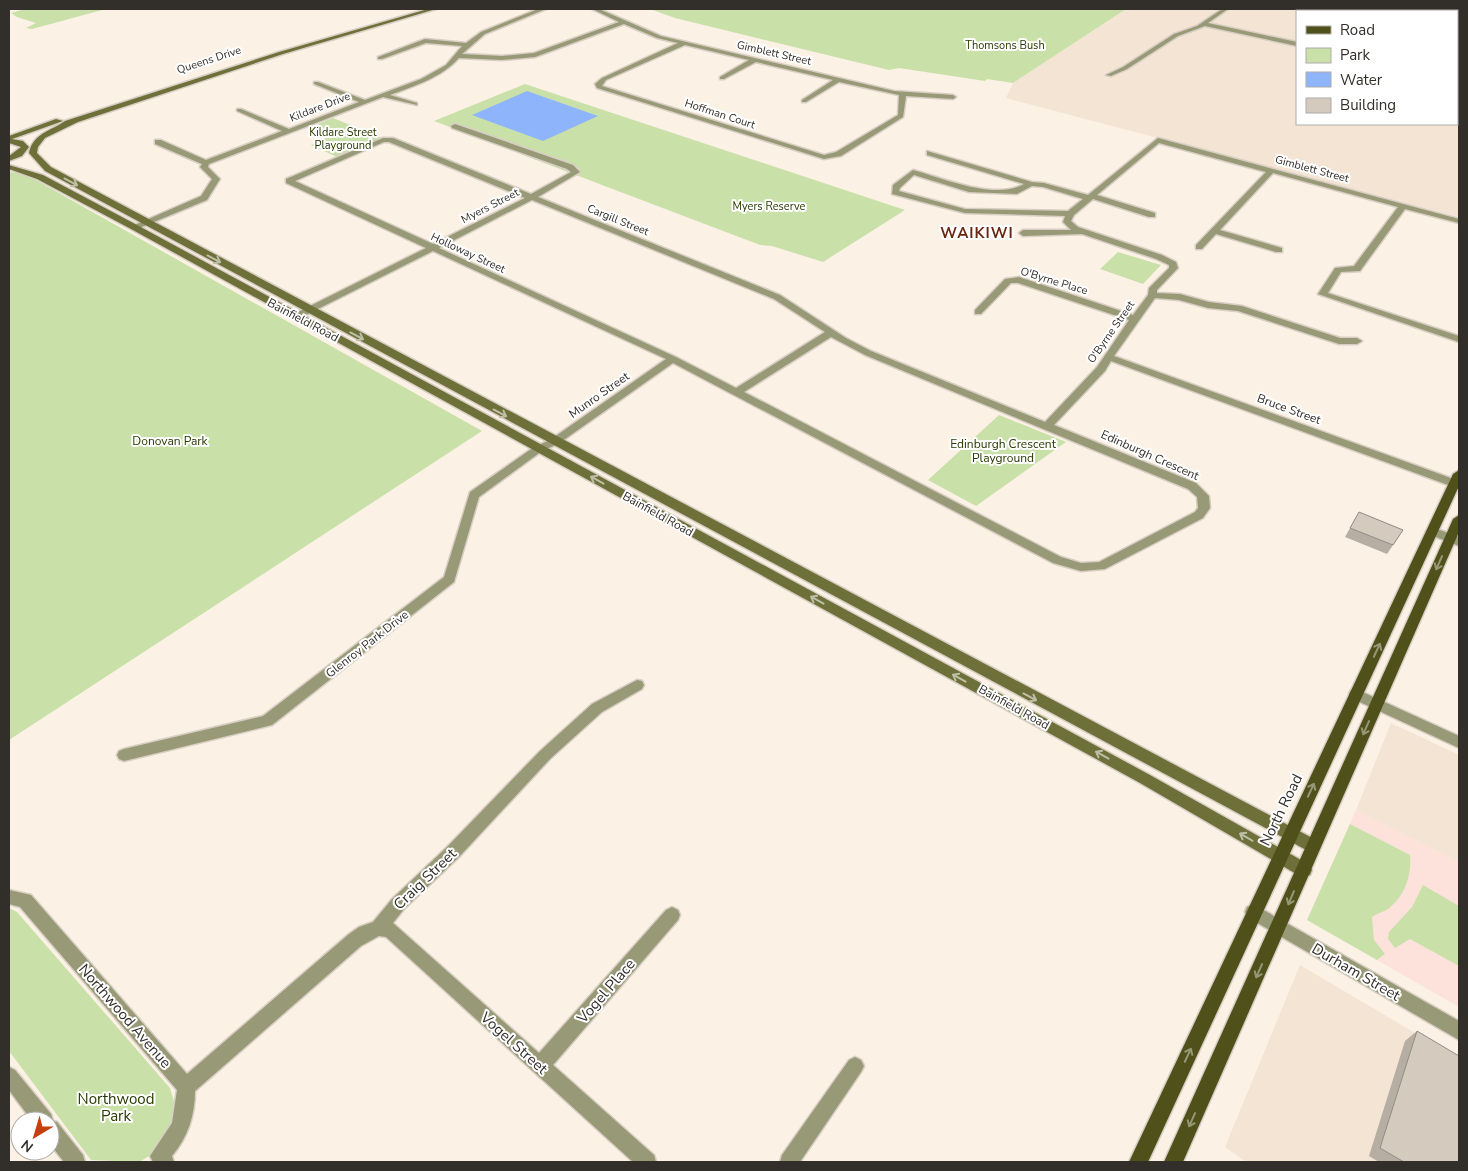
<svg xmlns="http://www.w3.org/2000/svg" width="1468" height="1171" viewBox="0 0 1468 1171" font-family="'Nunito Sans',sans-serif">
	<rect width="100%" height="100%" fill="#fcf1e5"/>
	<path fill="#f4e4d3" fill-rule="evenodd" d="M1126 9H1459V217L1006 98 1013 83ZM1297 11H1457V124H1297Z
		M1391 723 1459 755V862L1356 810Z
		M1300 965 1459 1059V1162H1246L1225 1147Z"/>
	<path fill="#fce2db" d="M1356 810 1459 862V1007L1307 920Z"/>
	<path fill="#c9e1a9" d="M25 9H106L32 29 26 28 36 23 17 17 11 13Z
		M650 9H1126L1013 83 987 79 985 81 899 68 889 70 675 18Z
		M525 84 905 210 823 262 772 246 760 245 434 121Z
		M333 118 382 138 337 157 311 145 329 136 325 129 318 124Z
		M9 172 25 174 482 431 9 740Z
		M1118 252 1161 265 1143 284 1100 269Z
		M999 415 1066 442 976 506 928 480Z
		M1350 824 1410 855C1412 874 1405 896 1389 908 1385 912 1377 913 1372 917L1374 940 1385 954 1377 960 1307 920Z
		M1423 885 1459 906V966L1410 939 1395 948 1388 939 1389 932 1412 907Z
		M9 908 17 912 170 1088C172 1096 176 1104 175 1112 174 1131 156 1154 139 1162L91 1160 9 1051Z"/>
	<path fill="#8eb4fc" d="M527 91 598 116 543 141 472 115Z"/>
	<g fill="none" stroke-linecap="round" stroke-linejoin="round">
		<g stroke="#d8cec3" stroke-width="3">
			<path id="minor" d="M538 9H546L485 34 462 54 502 56 534 53 619 22 592 9H599L661 36 894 91 953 95 956 97 953 99 906 96 903 117 841 156 824 159 597 88 595 84 602 78 678 43 657 38 624 24 535 57 502 60 459 58C441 78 414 86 390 95L417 103V105L383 97 209 164 208 167 220 179 207 200 137 229 130 227 201 196 212 179 200 167 202 164 155 144V140H161L206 160 282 131 237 111V109H241L289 129 359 102 314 84V82H318L365 100 421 79 446 65 462 46 426 43 382 59H378V57L425 39 466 43 481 32ZM685 45 749 60 720 77V79H724L756 62 833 80 802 100V102H806L839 82 899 95 898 115 836 152 824 155 602 86 606 80Z
				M1222 9H1228L1208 23 1297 42V46L1205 26 1178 36 1127 69 1111 76 1106 75 1123 67 1174 34 1197 26Z
				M1356 9H1363L1361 11H1354Z
				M1457 76H1459V80H1457Z
				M1457 117H1459V121H1457Z
				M455 124 573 165 580 172 538 197 780 295 846 338 871 351 1045 422 1097 367 1129 320 1018 283H1011L981 314H975V310L1005 279 1019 277 1133 315 1148 295 1149 288 1169 268V265L1156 259 1082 234 1023 236 1019 233 1023 230H1071L1063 222 1065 216 965 213 892 194 893 185 913 170C943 178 995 201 1024 184L927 155V151L1032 182 1044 183 1088 195 1158 138 1459 219V223L1405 209 1360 271 1341 272 1328 293 1459 336V342L1318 294 1335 268 1354 266 1398 207 1273 173 1220 230 1282 248V252H1276L1216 234 1202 249H1196V245L1266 172 1159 143 1097 195 1155 213V217H1149L1093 199 1074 215 1071 221 1078 227 1162 255 1176 262 1178 268 1157 290V293L1180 294 1209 302 1242 306 1340 338H1357L1362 341 1357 344H1339L1238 311 1208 308 1179 300 1155 298 1114 356 1459 481V489L1111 361 1105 371 1054 425 1196 483 1209 496 1210 508 1203 518 1105 569 1081 571 1053 563 673 363 558 444 542 451 479 497 454 582 272 725 124 761 119 759 117 755 119 751 124 749 263 716 444 577 470 492 534 447 550 440 666 359 433 251 300 318H294V314L426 248 286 183V179L383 138H393L531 194 571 172 567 169 452 128 451 126ZM384 142H389L525 198 433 244 295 181ZM914 175 969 192 1017 194 1032 186 1043 187 1083 199 1068 211 965 209 899 191 900 188ZM532 200 774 299 825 332 736 388 676 357 439 248ZM831 337 865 355 1188 489 1197 497 1198 508 1195 512 1099 562 1081 563 1061 557 744 392Z
				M1432 527 1459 537V546L1428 534 1426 531Z
				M637 680 642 681 644 685 642 689 602 712 550 759 459 857 404 909 393 923 539 1053 666 910 672 907 678 910 680 915 678 920 553 1065 654 1155 656 1162H633L386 937 379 936 361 946 195 1091C195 1115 188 1137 172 1156L174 1162H153L150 1156 172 1123 177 1090 20 907 9 904V890L31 895 187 1074 349 934 359 927 373 922 392 899 447 847 540 751 592 704Z
				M1356 689 1459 736V748L1351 698 1349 694 1351 690Z
				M1253 904 1459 1021V1040L1247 917 1245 912 1247 907Z
				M855 1057 861 1060 864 1066 861 1072 800 1162H780L782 1155 849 1060Z
				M9 1067 15 1070 51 1114 53 1121 57 1122 83 1155 85 1162H64L50 1144V1121H32L9 1090Z"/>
		</g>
		<g stroke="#d8cec3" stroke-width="3">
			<path id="secondary" d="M428 9H436L283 54 78 122 45 138 38 147 37 153 51 167 1318 841 1321 846 1318 851 1313 853 1308 851 45 171 29 153C33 133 51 131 65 121L279 52Z
				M56 119 63 121 12 139 23 141 29 147 22 156 9 161V156L21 147 9 143V136Z
				M9 165 43 175 137 225 1150 775 1310 865 1312 870 1310 875 1304 877 1298 875 1140 783 131 229 37 179 9 169Z"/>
		</g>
		<g stroke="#d8cec3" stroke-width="3">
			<path id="primary" d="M1459 470V486L1148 1162H1129L1453 474Z
				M1459 515V532L1183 1162H1164L1453 519Z"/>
		</g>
		<use href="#minor" fill="#989a77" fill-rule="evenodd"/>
		<use href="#secondary" fill="#6e703a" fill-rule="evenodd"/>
		<use href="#primary" fill="#50511a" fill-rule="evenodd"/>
	</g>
	<path fill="#b6aea3" d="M1359 512 1403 530 1387 554 1345 537Z
		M1417 1031 1459 1162H1379L1369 1156 1405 1041Z"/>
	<path fill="#d4cabe" stroke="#948d85" d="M1359 512 1403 530 1393 545 1350 528Z
		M1417 1031 1459 1056V1162H1404L1380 1148Z"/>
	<defs><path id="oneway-shaft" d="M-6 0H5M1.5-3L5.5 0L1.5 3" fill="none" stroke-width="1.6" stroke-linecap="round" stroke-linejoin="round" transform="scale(1.25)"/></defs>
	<g stroke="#bebfa6">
		<use href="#oneway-shaft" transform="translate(71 182) rotate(28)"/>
		<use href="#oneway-shaft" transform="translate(214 259) rotate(28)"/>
		<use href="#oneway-shaft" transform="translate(357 336) rotate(28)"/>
		<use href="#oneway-shaft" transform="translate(500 413) rotate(28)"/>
		<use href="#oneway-shaft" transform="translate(597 480) rotate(-151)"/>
		<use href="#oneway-shaft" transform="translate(817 600) rotate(-151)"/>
		<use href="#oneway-shaft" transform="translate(959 678) rotate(-151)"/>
		<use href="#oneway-shaft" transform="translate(1030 697) rotate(28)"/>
		<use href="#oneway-shaft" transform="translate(1102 755) rotate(-151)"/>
		<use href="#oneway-shaft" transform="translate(1246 837) rotate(-150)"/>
	</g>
	<g stroke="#969776">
		<use href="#oneway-shaft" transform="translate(1439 563) rotate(114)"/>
		<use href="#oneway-shaft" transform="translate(1377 650) rotate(-65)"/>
		<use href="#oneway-shaft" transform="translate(1366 728) rotate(114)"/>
		<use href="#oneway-shaft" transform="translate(1311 790) rotate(-65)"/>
		<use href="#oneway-shaft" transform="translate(1291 898) rotate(113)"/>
		<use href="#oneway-shaft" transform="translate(1259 971) rotate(114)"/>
		<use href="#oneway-shaft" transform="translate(1188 1055) rotate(-65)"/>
		<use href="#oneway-shaft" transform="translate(1192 1120) rotate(114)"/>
	</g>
	<g text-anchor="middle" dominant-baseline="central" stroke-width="4" stroke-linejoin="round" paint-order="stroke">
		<g font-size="11" fill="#273a00" stroke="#fff">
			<text x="1005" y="45">Thomsons Bush</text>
			<text x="343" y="132">Kildare Street<tspan x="343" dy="13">Playground</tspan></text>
			<text x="769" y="206">Myers Reserve</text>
		</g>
		<g font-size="11" fill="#322e2a" stroke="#fff">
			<text transform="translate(774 53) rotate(13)">Gimblett Street</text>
			<text transform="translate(209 60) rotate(-18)">Queens Drive</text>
			<text transform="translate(320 107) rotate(-21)">Kildare Drive</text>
			<text transform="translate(720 114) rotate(18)">Hoffman Court</text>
			<text transform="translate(1312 169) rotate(15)">Gimblett Street</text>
			<text transform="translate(490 206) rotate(-27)">Myers Street</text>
			<text transform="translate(618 220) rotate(22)">Cargill Street</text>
			<text transform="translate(468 253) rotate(25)">Holloway Street</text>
			<text transform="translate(1054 281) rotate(17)">O'Byrne Place</text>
			<text transform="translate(1111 332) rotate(-55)">O'Byrne Street</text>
		</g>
		<g font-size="12" fill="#322e2a" stroke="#fff">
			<text transform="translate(303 320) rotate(28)">Bainfield Road</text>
			<text transform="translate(599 395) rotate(-35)">Munro Street</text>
			<text transform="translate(1289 409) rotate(20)">Bruce Street</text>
			<text transform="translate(1150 455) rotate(24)">Edinburgh Crescent</text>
			<text transform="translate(658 514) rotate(29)">Bainfield Road</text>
			<text transform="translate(367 644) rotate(-38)">Glenroy Park Drive</text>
			<text transform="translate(1014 707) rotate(29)">Bainfield Road</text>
		</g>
		<g font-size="12" fill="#273a00" stroke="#fff">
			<text x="170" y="441">Donovan Park</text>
			<text x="1003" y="444">Edinburgh Crescent<tspan x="1003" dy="14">Playground</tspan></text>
		</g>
		<g font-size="15" font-weight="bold" letter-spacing="1" fill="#692713" stroke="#fff">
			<text x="977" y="233">WAIKIWI</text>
		</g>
		<g font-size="15" fill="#322e2a" stroke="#fff">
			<text transform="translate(1281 810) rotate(-64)">North Road</text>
			<text transform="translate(425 879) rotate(-44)">Craig Street</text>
			<text transform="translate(1356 972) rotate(30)">Durham Street</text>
			<text transform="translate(606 991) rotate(-49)">Vogel Place</text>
			<text transform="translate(125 1016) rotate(49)">Northwood Avenue</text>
			<text transform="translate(514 1043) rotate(42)">Vogel Street</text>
		</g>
		<g font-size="15" fill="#273a00" stroke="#fff">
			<text x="116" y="1099">Northwood<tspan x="116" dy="17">Park</tspan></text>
		</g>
	</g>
	<rect width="1468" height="1171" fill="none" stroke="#322e2a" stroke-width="20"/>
	<rect x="1296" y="10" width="162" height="115" fill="#ffffff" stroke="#adabaa"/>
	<rect x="1306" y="26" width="25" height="8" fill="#50511a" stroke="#adabaa"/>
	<text x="1340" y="35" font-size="15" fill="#322e2a">Road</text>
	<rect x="1306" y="48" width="25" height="15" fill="#c9e1a9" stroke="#adabaa"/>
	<text x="1340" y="60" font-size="15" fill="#322e2a">Park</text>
	<rect x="1306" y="72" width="25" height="15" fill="#8eb4fc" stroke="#adabaa"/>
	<text x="1340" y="85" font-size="15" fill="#322e2a">Water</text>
	<rect x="1306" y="98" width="25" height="15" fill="#d4cabe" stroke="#adabaa"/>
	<text x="1340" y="110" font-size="15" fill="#322e2a">Building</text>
	<g transform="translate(35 1136) rotate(218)"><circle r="24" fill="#ffffff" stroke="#adabaa"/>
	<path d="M0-4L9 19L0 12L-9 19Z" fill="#c63f0f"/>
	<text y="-8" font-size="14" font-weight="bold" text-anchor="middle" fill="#322e2a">N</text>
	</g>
</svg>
